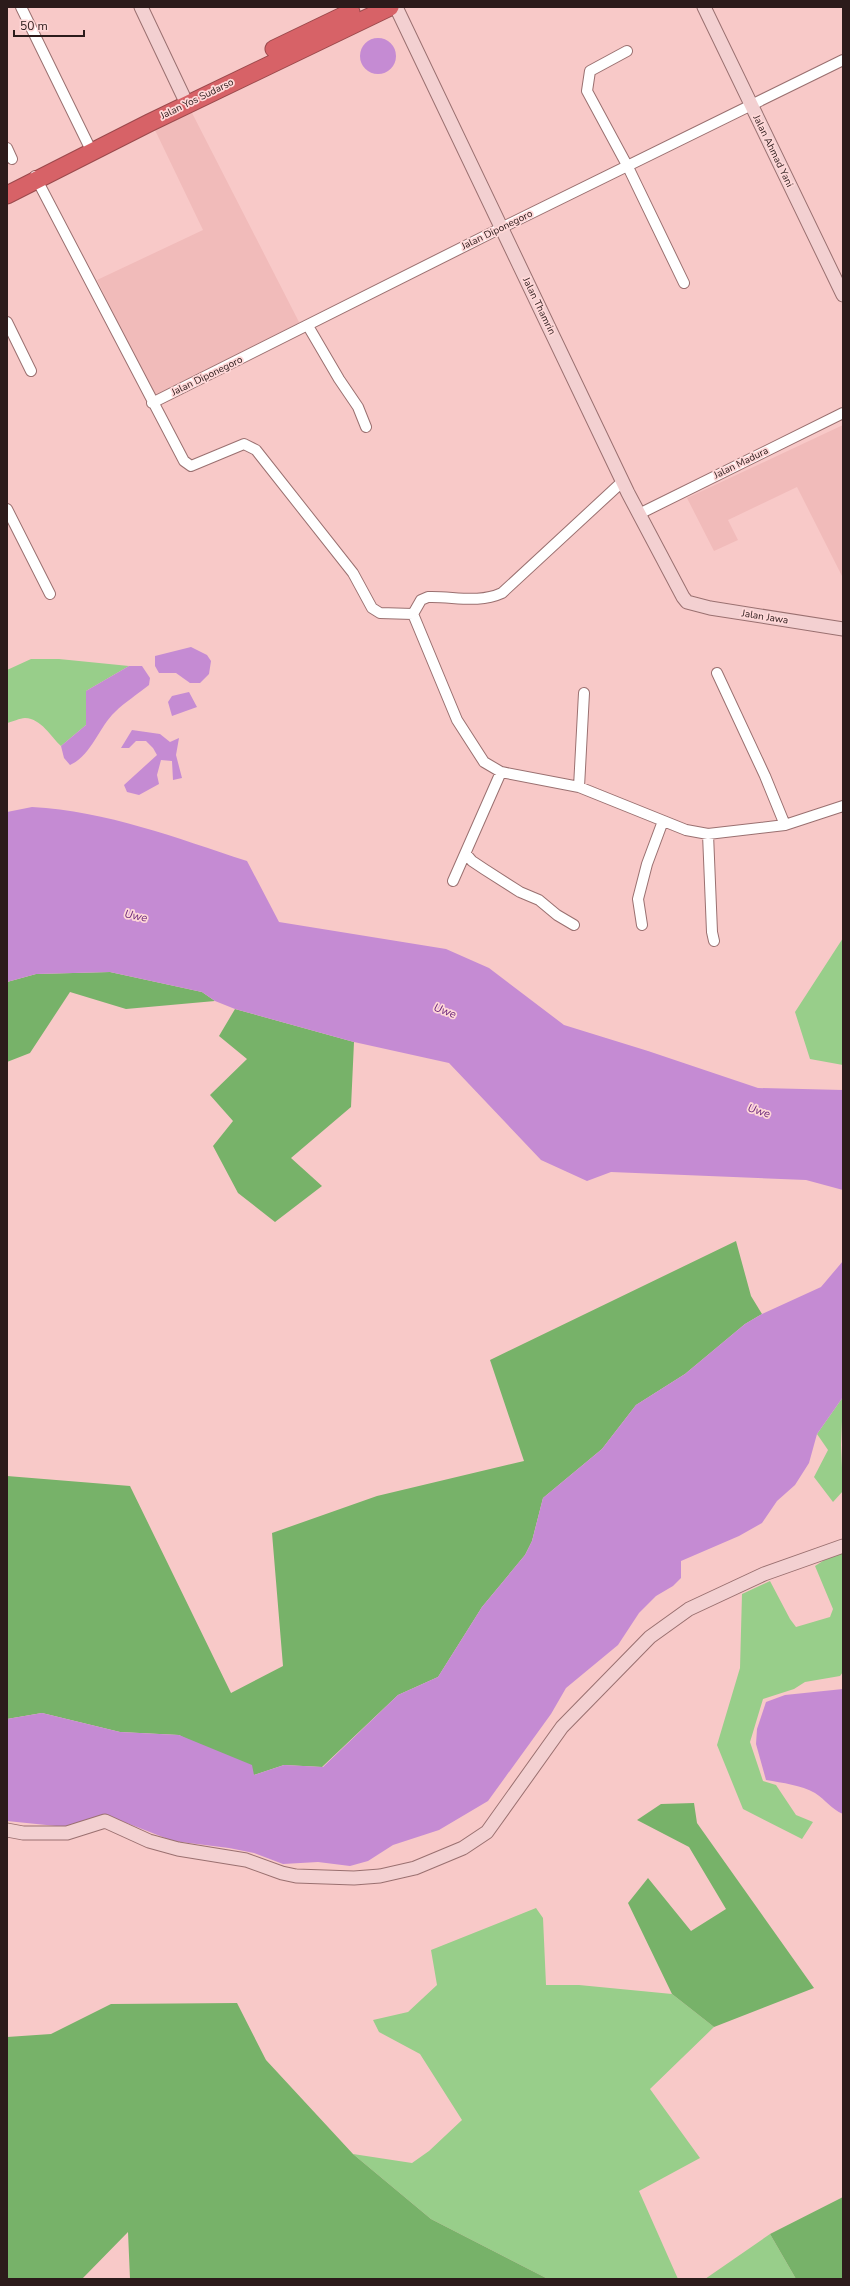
<svg xmlns="http://www.w3.org/2000/svg" width="850" height="2286" viewBox="0 0 850 2286" font-family="'Nunito Sans',sans-serif">
	<rect width="100%" height="100%" fill="#f8c9c8"/>
	<path fill="#f1bbba" d="M190 109 300 324 154 396 97 280 203 230 154 128Z
		M843 425V578L797 487 728 520 738 540 714 551 687 498Z"/>
	<path fill="#98ce8a" d="M31 659H59L129 666 86 691V725L61 746C50 736 42 719 25 718 20 718 12 722 7 723V670Z
		M843 938V1065L810 1059 795 1012Z
		M843 1397 841 1445 843 1491 833 1502 814 1477 828 1450 817 1434Z
		M843 1553V1672L840 1676 805 1682 794 1689 763 1699 750 1742 763 1781 776 1785 796 1815 813 1822 802 1839 743 1809 717 1745 740 1668 742 1594 770 1581 790 1619 796 1627 830 1617 833 1609 815 1566 826 1559Z
		M536 1908 543 1918 546 1985H579L672 1994 714 2027 650 2089 700 2158 639 2191 678 2279H548L431 2219 353 2154 412 2163 429 2151 462 2120 420 2054 379 2032 373 2020 408 2012 437 1985 431 1950Z
		M770 2234 796 2279H705Z"/>
	<path fill="#77b269" d="M110 972 202 992 215 1001 126 1009 70 992 30 1053 7 1062V982L36 974Z
		M235 1009 354 1042 351 1107 291 1158 322 1186 275 1222 238 1193 213 1146 233 1121 210 1095 247 1059 219 1036Z
		M736 1241 751 1296 762 1314 745 1324 685 1374 636 1405 602 1449 543 1498 532 1541 525 1555 482 1607 438 1677 398 1695 322 1767 284 1765 254 1775 179 1735 120 1732 42 1713 7 1719V1476L130 1486 231 1693 283 1666 272 1533 377 1496 524 1461 490 1360Z
		M694 1803 697 1823 814 1988 714 2027 672 1994 628 1903 648 1878 691 1931 726 1909 689 1847 637 1820 661 1804Z
		M237 2003 266 2060 353 2154 431 2219 548 2279H130L128 2232 82 2279H7V2037L51 2034 111 2004Z
		M843 2197V2279H796L770 2234Z"/>
	<path fill="#c58bd3" d="M360 56a18 18 0 1 1 36 0a18 18 0 1 1-36 0Z
		M191 647 207 655 211 661 209 674 200 683H190L176 673H159L155 666V656Z
		M129 666H142L150 678 149 685C138 694 125 702 115 712 99 727 91 756 70 765L64 758 61 746 86 725V691Z
		M189 692 197 707 172 716 168 702 172 696Z
		M132 730 160 734 170 742 179 738 176 755 182 778 173 780 172 761 161 760 157 775 159 784 139 795 127 792 124 785 157 755 153 748 146 741H136L129 748H121Z
		M32 807C107 811 176 838 247 861L279 922 446 949 489 968 564 1025 648 1051 758 1088 843 1090V1190L806 1180 611 1172 587 1181 541 1160 449 1063 354 1042 235 1009 215 1001 202 992 110 972 36 974 7 982V812Z
		M843 1261V1397L817 1434 809 1463 795 1485 777 1501 762 1523 739 1536 681 1561V1578L673 1586 656 1596 639 1613 618 1645 566 1688 551 1714 488 1801 439 1830 393 1845 368 1861 350 1866 318 1862 283 1864 254 1853 229 1848 173 1841 106 1815 66 1827 7 1821V1719L42 1713 120 1732 179 1735 252 1765 254 1775 284 1765 323 1767 398 1695 438 1677 482 1607 525 1555 532 1541 543 1498 602 1449 636 1405 685 1374 745 1324 762 1314 821 1287Z
		M843 1689V1814C831 1809 826 1800 815 1793 801 1785 783 1783 766 1780L756 1744 757 1729 766 1702 785 1695Z"/>
	<g fill="none" stroke-linecap="round" stroke-linejoin="round">
		<g stroke="#9a7070" stroke-width="12">
			<path id="street" d="M21 7 89 146
				M627 51 590 71 587 91 628 167 684 283
				M7 148 12 159
				M35 176 184 461 191 466 244 444 256 450 353 573 372 608 380 613 413 614
				M7 322 31 371
				M308 326 339 379 358 407 366 427
				M152 403 501 228 843 60
				M7 509 50 594
				M639 514 843 413
				M413 614 457 720 484 762 501 772 579 787 686 830 708 834 785 825 843 806
				M413 614 421 600 428 597C453 596 478 604 502 593L622 482
				M717 673 765 776 785 825
				M579 787 584 693
				M708 834 712 932 714 941
				M466 854 472 861 484 869 520 892 539 900 557 915 574 925
				M453 881 501 772
				M642 925 638 899 647 864 663 821"/>
		</g>
		<g stroke="#9a7070" stroke-width="15">
			<path id="secondary" d="M141 7 187 104
				M396 7 628 493 683 597 687 602 710 608 843 629
				M704 7 843 295
				M7 1830 23 1833H67L105 1821 149 1841 178 1849 246 1860 282 1873 296 1876 354 1878 380 1876 415 1868 463 1848 487 1832 562 1727 650 1637 689 1609 764 1574 843 1546"/>
		</g>
		<g stroke="#9b494c" stroke-width="19">
			<path id="highway" d="M274 49 351 12
				M7 195 149 123 390 7"/>
		</g>
		<use href="#street" stroke="#fff" stroke-width="10"/>
		<use href="#secondary" stroke="#f3d0d1" stroke-width="13"/>
		<use href="#highway" stroke="#d76267" stroke-width="17"/>
	</g>
	<g text-anchor="middle" dominant-baseline="central" stroke-width="3.5" stroke-linejoin="round" paint-order="stroke">
		<g font-size="10" fill="#2c1b1b" stroke="#ffd8d8">
			<text transform="translate(197 99) rotate(-26)">Jalan Yos Sudarso</text>
			<text transform="translate(773 151) rotate(64)">Jalan Ahmad Yani</text>
			<text transform="translate(497 230) rotate(-26)">Jalan Diponegoro</text>
			<text transform="translate(539 306) rotate(64)">Jalan Thamrin</text>
			<text transform="translate(207 376) rotate(-26)">Jalan Diponegoro</text>
			<text transform="translate(741 463) rotate(-26)">Jalan Madura</text>
			<text transform="translate(765 617) rotate(9)">Jalan Jawa</text>
		</g>
		<g font-size="11" font-style="italic" fill="#692379" stroke="#ffd8d8">
			<text transform="translate(136 916) rotate(12)">Uwe</text>
			<text transform="translate(445 1011) rotate(20)">Uwe</text>
			<text transform="translate(759 1111) rotate(18)">Uwe</text>
		</g>
	</g>
	<rect width="850" height="2286" fill="none" stroke="#2c1b1b" stroke-width="16"/>
	<path d="M14 30v6h70v-6" fill="none" stroke="#2c1b1b" stroke-width="2"/>
	<text x="20" y="30" font-size="12" fill="#2c1b1b" stroke="#ffd8d8" stroke-width="3" paint-order="stroke">50 m</text>
</svg>
